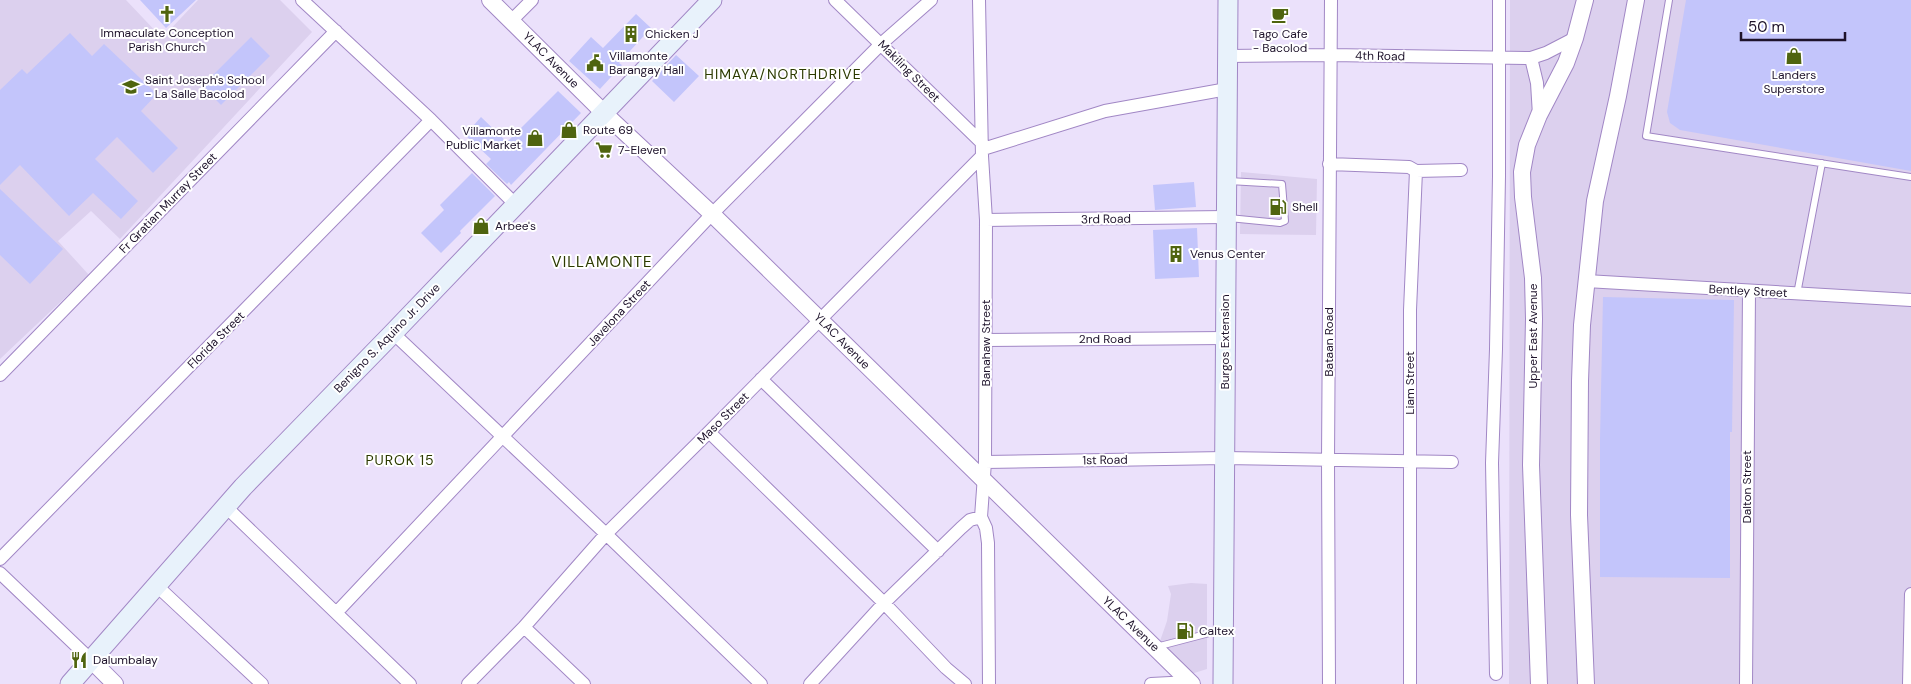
<svg xmlns="http://www.w3.org/2000/svg" width="1911" height="684" viewBox="0 0 1911 684" font-family="'DM Sans',sans-serif">
	<rect width="100%" height="100%" fill="#ebe1fb"/>
	<path fill="#dcd0ee" d="M0 0H126L162 38 198 0H280L312 32 120 239 91 211 58 241 89 275 0 359Z
		M1510 0H1911V684H1509Z
		M1241 172 1317 179 1316 235 1240 234Z
		M1191 583 1207 584V669L1191 674 1160 641 1167 621 1171 594 1168 586Z"/>
	<path fill="#c3c5fb" d="M140 0H196L166 28Z
		M1686 0H1911V171L1680 130 1670 123 1667 112Z
		M636 14 651 28 619 63 622 65 600 89 569 61 591 37 603 48Z
		M70 33 92 56 104 44 157 94 141 111 178 148 153 173 117 137 95 159 138 201 121 219 93 193 69 216 20 165 0 185V90L22 69 27 74Z
		M251 37 270 56 221 105 202 86Z
		M676 55 699 76 674 102 652 81Z
		M558 91 581 113 511 185 509 182 507 184 486 164 491 159 465 135 481 117 507 142Z
		M472 173 495 196 460 231 461 233 441 253 421 233 444 210 440 205Z
		M1194 182 1196 207 1155 210 1153 185Z
		M0 189 63 249 30 284 0 255Z
		M1197 228 1199 277 1155 279 1153 230Z
		M1603 297 1734 300 1732 432H1730V578L1600 577V439Z"/>
	<g fill="none" stroke-linecap="round" stroke-linejoin="round">
		<g stroke="#a187c5" stroke-width="8">
			<path id="service" d="M1669 0 1646 136 1911 177
				M1229 181 1282 184 1285 221 1280 223 1229 218
				M1797 294 1822 163
				M1156 647 1221 630"/>
		</g>
		<g stroke="#a187c5" stroke-width="14">
			<path id="minor" d="M302 0 431 120 515 204
				M835 0 983 144
				M979 0 982 156 986 220 985 462 981 517 986 528 988 543 989 684
				M511 21 532 0
				M1228 56 1330 55 1531 58 1546 53 1575 38
				M1531 58 1537 83 1539 115
				M983 149 1105 111 1227 89
				M1329 164 1409 167 1416 171 1410 310V684
				M1416 171 1461 170
				M986 220 1225 217
				M1586 281 1911 300
				M393 333 606 534 761 684
				M986 340 1225 338
				M0 375 336 31
				M761 379 938 551
				M709 432 884 603 946 668 965 684
				M985 462 1224 458 1452 462
				M225 506 410 684
				M0 559 431 120
				M0 573 90 659
				M157 586 262 684
				M337 612 712 214 881 44 931 0
				M524 627 584 684
				M1496 674 1492 463 1496 349 1499 176V0
				M468 684 524 627 606 534 709 432 982 156
				M810 684 884 603 961 528 970 520 981 517
				M1151 684 1190 682
				M1329 684 1328 460 1331 0
				M1746 684 1749 291
				M1909 684 1911 594"/>
		</g>
		<g stroke="#a187c5" stroke-width="18">
			<path id="tertiary" d="M490 0 604 113 712 214 1192 684
				M90 659 115 684
				M1539 684 1531 465 1534 319 1533 278 1523 197 1522 172 1527 145 1539 115 1566 63 1575 38 1585 0
				M1586 684 1579 515 1580 381 1582 325 1595 201 1618 96 1636 0"/>
		</g>
		<g stroke="#a187c5" stroke-width="21">
			<path id="secondary" d="M70 684 243 487 393 333 712 0
				M1223 684 1228 0"/>
		</g>
		<use href="#service" stroke="#fff" stroke-width="6"/>
		<use href="#minor" stroke="#fff" stroke-width="12"/>
		<use href="#tertiary" stroke="#fff" stroke-width="16"/>
		<use href="#secondary" stroke="#e8f2fb" stroke-width="19"/>
	</g>
	<defs>
		<g id="church-bare" transform="scale(1.35)"><path d="M-1.2-6h2.4v3.5h3.3v2.4h-3.3V6h-2.4V-.1h-3.3v-2.4h3.3Z" fill="#4f640f" stroke="#fff" stroke-width="2.5" paint-order="stroke"/></g>
		<g id="cafe-bare" transform="scale(1.35)"><path d="M-5.5-4.5H6V0H3Q3 3.5 0 3.5H-2.5Q-5.5 3.5-5.5 0ZM3-3.2v2h1.7v-2ZM-6 4.5H4V6H-6Z" fill="#4f640f" stroke="#fff" stroke-width="2.5" paint-order="stroke"/></g>
		<g id="building-bare" transform="scale(1.35)"><path d="M-4-6H4V6H1V3H-1V6H-4ZM-2.5-4.3h1.7v1.8h-1.7ZM.8-4.3h1.7v1.8H.8ZM-2.5-1h1.7V.8h-1.7ZM.8-1h1.7V.8H.8Z" fill="#4f640f" stroke="#fff" stroke-width="2.5" paint-order="stroke"/></g>
		<g id="shop-bare" transform="scale(1.35)"><path d="M-5-2.5h2.3a2.7 3.5 0 0 1 5.4 0H5L5.5 6h-11ZM-1.5-2.5h3a1.5 2.3 0 0 0-3 0Z" fill="#4f640f" stroke="#fff" stroke-width="2.5" paint-order="stroke"/></g>
		<g id="civic-bare" transform="scale(1.35)"><path d="M-.6-6.5H3V-4.5H.6V-3L4-1V1h2V6H-6V1h2V-1L-.6-3ZM-1.2 2.5V6h2.4V2.5Z" fill="#4f640f" stroke="#fff" stroke-width="2.5" paint-order="stroke"/></g>
		<g id="school-bare" transform="scale(1.35)"><path d="M0-5L7-2L0 1L-7-2ZM-4 1L0 2.5L4 1V4Q0 6-4 4Z" fill="#4f640f" stroke="#fff" stroke-width="2.5" paint-order="stroke"/></g>
		<g id="supermarket-bare" transform="scale(1.35)"><path d="M-6-5.5h2.5l.6 2H6L4.5 2H-2.5L-4.4-4H-6ZM-1.5 3.2a1.3 1.3 0 1 0 .1 0ZM3 3.2a1.3 1.3 0 1 0 .1 0Z" fill="#4f640f" stroke="#fff" stroke-width="2.5" paint-order="stroke"/></g>
		<g id="fuel-bare" transform="scale(1.35)"><path d="M-5.5-6h7V0h2V4h1.3V-2.5L3-4.5l.8-.8L6-3V5H2.5V1h-1V6h-7ZM-4.2-4.7v3.2H.2V-4.7Z" fill="#4f640f" stroke="#fff" stroke-width="2.5" paint-order="stroke"/></g>
		<g id="restaurant-bare" transform="scale(1.35)"><path d="M-5-6h1v4h1v-4h1v4h1v-4h1v5L-1.5 .5V6h-2V.5L-5-1ZM5-6V6H3V1.5H1.5Q1.5-4 5-6Z" fill="#4f640f" stroke="#fff" stroke-width="2.5" paint-order="stroke"/></g>
	</defs>
	<g fill-rule="evenodd">
		<use href="#church-bare" x="167" y="14"/>
		<use href="#cafe-bare" x="1280" y="15"/>
		<use href="#building-bare" x="631" y="34"/>
		<use href="#shop-bare" x="1794" y="56"/>
		<use href="#civic-bare" x="595" y="63"/>
		<use href="#school-bare" x="131" y="87"/>
		<use href="#shop-bare" x="569" y="130"/>
		<use href="#shop-bare" x="535" y="138"/>
		<use href="#supermarket-bare" x="604" y="150"/>
		<use href="#fuel-bare" x="1278" y="207"/>
		<use href="#shop-bare" x="481" y="226"/>
		<use href="#building-bare" x="1176" y="254"/>
		<use href="#fuel-bare" x="1185" y="631"/>
		<use href="#restaurant-bare" x="79" y="660"/>
	</g>
	<g text-anchor="middle" dominant-baseline="central" stroke-width="4" stroke-linejoin="round" paint-order="stroke">
		<g font-size="12" fill="#1e132b" stroke="#fff" text-anchor="start">
			<text x="167" y="33" text-anchor="middle">Immaculate Conception<tspan x="167" dy="14">Parish Church</tspan></text>
			<text x="645" y="34">Chicken J</text>
			<text x="1280" y="34" text-anchor="middle">Tago Cafe<tspan x="1280" dy="14">- Bacolod</tspan></text>
			<text x="609" y="56">Villamonte<tspan x="609" dy="14">Barangay Hall</tspan></text>
			<text x="1794" y="75" text-anchor="middle">Landers<tspan x="1794" dy="14">Superstore</tspan></text>
			<text x="145" y="80">Saint Joseph's School<tspan x="145" dy="14">- La Salle Bacolod</tspan></text>
			<text x="583" y="130">Route 69</text>
			<text x="521" y="131" text-anchor="end">Villamonte<tspan x="521" dy="14">Public Market</tspan></text>
			<text x="618" y="150">7-Eleven</text>
			<text x="1292" y="207">Shell</text>
			<text x="495" y="226">Arbee's</text>
			<text x="1190" y="254">Venus Center</text>
			<text x="1199" y="631">Caltex</text>
			<text x="93" y="660">Dalumbalay</text>
		</g>
		<g font-size="12" fill="#1e132b" stroke="#fff">
			<text transform="translate(1380 56) rotate(1)">4th Road</text>
			<text transform="translate(551 60) rotate(45)">YLAC Avenue</text>
			<text transform="translate(909 71) rotate(45)">Makiling Street</text>
			<text transform="translate(168 203) rotate(-46)">Fr Gratian Murray Street</text>
			<text transform="translate(1106 219) rotate(-1)">3rd Road</text>
			<text transform="translate(1748 291) rotate(3)">Bentley Street</text>
			<text transform="translate(619 313) rotate(-47)">Javelona Street</text>
			<text transform="translate(1533 336) rotate(-90)">Upper East Avenue</text>
			<text transform="translate(387 338) rotate(-46)">Benigno S. Aquino Jr. Drive</text>
			<text x="1105" y="339">2nd Road</text>
			<text transform="translate(216 340) rotate(-45)">Florida Street</text>
			<text transform="translate(842 341) rotate(45)">YLAC Avenue</text>
			<text transform="translate(1225 342) rotate(-90)">Burgos Extension</text>
			<text transform="translate(1329 342) rotate(-90)">Bataan Road</text>
			<text transform="translate(986 343) rotate(-90)">Banahaw Street</text>
			<text transform="translate(1410 383) rotate(-90)">Liam Street</text>
			<text transform="translate(723 418) rotate(-45)">Maso Street</text>
			<text transform="translate(1105 460) rotate(-1)">1st Road</text>
			<text transform="translate(1747 487) rotate(-90)">Dalton Street</text>
			<text transform="translate(1131 624) rotate(44)">YLAC Avenue</text>
		</g>
		<g font-size="14" letter-spacing="1" fill="#2c3a00" stroke="#fff">
			<text x="783" y="74">HIMAYA/NORTHDRIVE</text>
			<text x="400" y="460">PUROK 15</text>
		</g>
		<g font-size="15" letter-spacing="1" fill="#2c3a00" stroke="#fff">
			<text x="602" y="262">VILLAMONTE</text>
		</g>
	</g>
	<path d="M1741 32v8h104v-8" fill="none" stroke="#1e132b" stroke-width="2.5"/>
	<text x="1748" y="32" font-size="15" fill="#1e132b" stroke="#ffffff" stroke-width="4" paint-order="stroke">50 m</text>
</svg>
